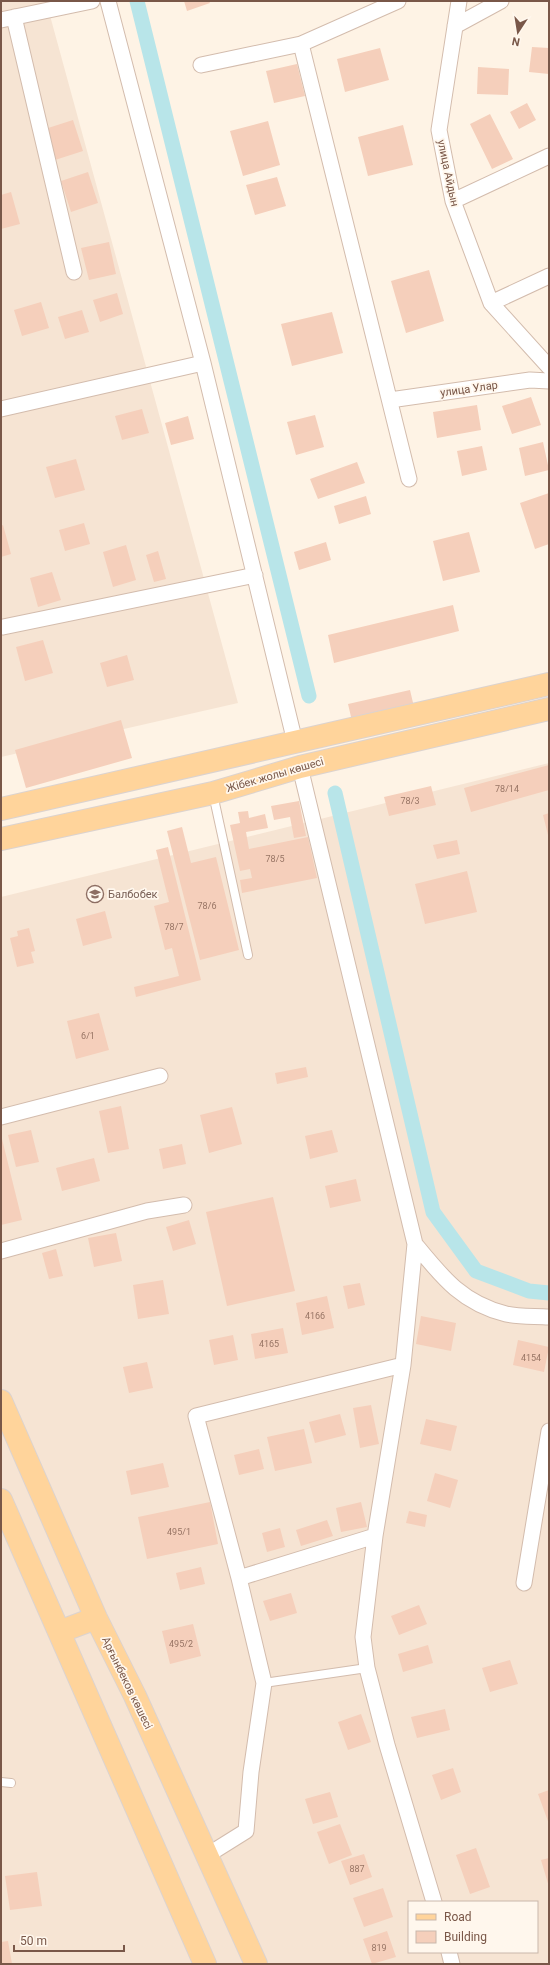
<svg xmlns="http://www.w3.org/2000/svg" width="550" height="1965" viewBox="0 0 550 1965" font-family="Roboto,sans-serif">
	<rect width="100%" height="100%" fill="#fef3e5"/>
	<path fill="#f6e4d3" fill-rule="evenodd" d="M1 1H46L238 703 1 757Z
		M549 763V1964H1V897ZM409 1902H537V1952H409Z"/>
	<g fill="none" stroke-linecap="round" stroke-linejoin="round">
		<path stroke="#b8e5e9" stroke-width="15" d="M137 1 309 696
			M335 793 433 1212 476 1271 529 1291 549 1293"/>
	</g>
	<path fill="#f5cfbb" d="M184 1H209L210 3 187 11Z
		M532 47 549 48V74L529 72Z
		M380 48 389 80 345 92 337 59Z
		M297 64 305 96 274 103 266 71Z
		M478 67 509 69 508 95 477 94Z
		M527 103 536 120 519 129 510 112Z
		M490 114 513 159 492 169 470 124Z
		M73 120 83 151 55 160 45 129Z
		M268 121 280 165 243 176 230 131Z
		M403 125 413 165 368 176 358 137Z
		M88 172 98 203 71 212 61 181Z
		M277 177 286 206 255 215 246 185Z
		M11 192 20 224 1 229V195Z
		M109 242 116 274 89 280 81 248Z
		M429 270 444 321 406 333 391 281Z
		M117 293 123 314 100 322 93 300Z
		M41 302 49 328 22 336 14 310Z
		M82 310 89 332 65 339 58 317Z
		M332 312 343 353 292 366 281 324Z
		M531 397 541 425 512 434 502 406Z
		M477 405 481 430 437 438 433 412Z
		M142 409 149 433 122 440 115 416Z
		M315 415 324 447 296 455 287 422Z
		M188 416 194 439 171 445 165 423Z
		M543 442 549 470 525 476 519 448Z
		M482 446 487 470 462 476 457 451Z
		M76 459 85 490 55 498 46 467Z
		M357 462 365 483 318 499 310 479Z
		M549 493V544L535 549 520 503Z
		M366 496 371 514 339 524 334 506Z
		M84 523 90 544 65 551 59 530Z
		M3 525 11 554 1 557V526Z
		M469 532 480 572 443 581 433 541Z
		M326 542 331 560 299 570 294 552Z
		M126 545 136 580 113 587 103 552Z
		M158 551 166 579 154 582 146 555Z
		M52 572 61 600 38 607 30 578Z
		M453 605 459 631 334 663 328 635Z
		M43 640 53 673 25 681 16 647Z
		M127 655 134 680 107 687 100 663Z
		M410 690 414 707 352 721 348 704Z
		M121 720 132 758 26 788 15 750Z
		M549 765V790L471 812 464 788Z
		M431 786 436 805 389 816 384 797Z
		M299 801 306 836 294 838 290 817 274 820 271 806Z
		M248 811 249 818 265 814 268 828 246 832 249 849 308 837 317 878 242 893 240 880 252 878 250 869 240 871 230 825 240 823 238 812Z
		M549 813V835H548L543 815Z
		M182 827 191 863 216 857 239 950 200 960 167 831Z
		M457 840 460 854 437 859 433 845Z
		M168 847 201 980 136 997 134 987 179 976 172 948 165 950 154 906 169 902 156 850Z
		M467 871 477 912 425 924 415 884Z
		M105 911 112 938 83 946 76 919Z
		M29 928 35 951 31 952 34 963 17 967 10 938 18 936 17 931Z
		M99 1013 109 1050 76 1059 67 1021Z
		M306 1067 308 1077 277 1084 275 1073Z
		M121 1106 129 1149 108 1153 99 1111Z
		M232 1107 242 1144 209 1153 200 1115Z
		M31 1130 39 1162 16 1167 8 1135Z
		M332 1130 338 1152 310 1159 305 1136Z
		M2 1139 22 1220 1 1225V1140Z
		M182 1144 186 1164 163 1169 159 1149Z
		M94 1158 100 1181 62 1191 56 1168Z
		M356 1179 361 1201 330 1208 325 1186Z
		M273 1197 295 1291 227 1306 206 1212Z
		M189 1220 196 1244 173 1251 166 1227Z
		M116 1233 122 1261 94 1267 88 1238Z
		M56 1249 63 1276 49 1279 42 1253Z
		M163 1280 169 1314 138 1319 133 1285Z
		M360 1283 365 1305 348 1309 343 1286Z
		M327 1296 334 1328 302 1335 296 1303Z
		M421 1316 456 1323 451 1351 416 1344Z
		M283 1328 288 1353 255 1359 251 1334Z
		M233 1335 238 1360 214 1365 209 1340Z
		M518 1340 549 1347 544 1372 513 1365Z
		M147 1362 153 1388 129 1393 123 1367Z
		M371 1405 379 1444 360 1448 353 1408Z
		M340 1414 346 1435 315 1443 309 1422Z
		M426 1419 457 1426 451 1451 420 1444Z
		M304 1429 312 1463 275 1471 267 1437Z
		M259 1449 264 1469 239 1475 234 1455Z
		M163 1463 169 1487 131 1495 126 1471Z
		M435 1473 458 1480 450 1508 427 1501Z
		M210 1502 218 1544 147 1559 138 1517Z
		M361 1502 367 1527 341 1532 336 1508Z
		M409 1511 427 1515 425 1527 406 1523Z
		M327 1520 333 1536 301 1546 296 1530Z
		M280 1528 285 1547 267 1552 262 1533Z
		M201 1567 205 1584 180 1590 176 1573Z
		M291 1593 297 1613 270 1621 263 1601Z
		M419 1605 427 1624 399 1635 391 1616Z
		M193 1624 201 1656 170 1664 162 1631Z
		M428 1645 433 1663 403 1672 398 1654Z
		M510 1660 518 1684 490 1692 482 1668Z
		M445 1709 450 1730 417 1738 411 1717Z
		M361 1714 371 1742 348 1750 338 1722Z
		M453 1768 461 1792 441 1800 432 1775Z
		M549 1790V1824L538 1794Z
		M330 1792 338 1817 313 1824 305 1799Z
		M340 1824 352 1855 329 1864 317 1832Z
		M476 1848 490 1887 470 1894 456 1855Z
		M364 1854 372 1877 350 1885 341 1861Z
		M549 1858V1887L541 1860Z
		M37 1872 42 1906 10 1910 5 1876Z
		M383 1888 393 1917 364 1927 353 1898Z
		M387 1931 396 1957 372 1964 363 1939Z
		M8 1941 12 1964H1V1942Z"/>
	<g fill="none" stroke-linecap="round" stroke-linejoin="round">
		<g stroke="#d3bcad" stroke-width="10">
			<path id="service" d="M213 794 248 955
				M264 1683 367 1668
				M1 1782 11 1783"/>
		</g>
		<g stroke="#d3bcad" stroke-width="17">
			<path id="minor" d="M108 1 203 363 295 742
				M459 1 439 130 453 201 491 303 549 367
				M14 17 74 272
				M1 20 92 1
				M455 26 501 1
				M301 44 409 479
				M201 65 301 44 398 1
				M453 201 549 156
				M491 303 549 276
				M390 400 530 380 549 381
				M1 409 203 363
				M3 627 255 575
				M300 767 415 1244C442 1277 462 1303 506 1314 519 1317 535 1316 549 1317
				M1 1117 160 1076
				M415 1244 403 1365 375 1536 363 1637 367 1668 387 1745 434 1902
				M1 1251 147 1211 184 1205
				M239 1578 375 1536
				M524 1583 549 1431
				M206 1856 246 1831 251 1772 264 1683 239 1578 196 1416 403 1365
				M449 1952 452 1964"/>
		</g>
		<g stroke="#dcd3cf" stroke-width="24">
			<path id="primary" d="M1 809 549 684
				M1 839 213 793 300 767 549 709
				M1 1401 96 1618 135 1696 256 1964
				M1 1500 205 1964
				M59 1632 96 1618"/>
		</g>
		<use href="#service" stroke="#fff" stroke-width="8"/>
		<use href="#minor" stroke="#fff" stroke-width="15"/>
		<use href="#primary" stroke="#ffd49b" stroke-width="22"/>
	</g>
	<defs>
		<g id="school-ring" transform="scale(0.9)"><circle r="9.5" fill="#fff7ed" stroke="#8d6e63" stroke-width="1.5"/><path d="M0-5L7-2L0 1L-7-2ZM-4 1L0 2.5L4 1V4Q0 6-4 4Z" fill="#8d6e63"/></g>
	</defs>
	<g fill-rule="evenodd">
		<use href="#school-ring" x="95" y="894"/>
	</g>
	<g text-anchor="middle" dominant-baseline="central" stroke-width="3.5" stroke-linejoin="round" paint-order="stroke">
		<g font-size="9" fill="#987565">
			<text x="507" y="789">78/14</text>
			<text x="410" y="801">78/3</text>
			<text x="275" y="859">78/5</text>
			<text x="207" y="906">78/6</text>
			<text x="174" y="927">78/7</text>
			<text x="88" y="1036">6/1</text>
			<text x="315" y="1316">4166</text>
			<text x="269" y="1344">4165</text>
			<text x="531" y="1358">4154</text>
			<text x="179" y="1532">495/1</text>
			<text x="181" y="1644">495/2</text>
			<text x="357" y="1869">887</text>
			<text x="379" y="1948">819</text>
		</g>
		<g font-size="11" fill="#795748" stroke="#fff7ed">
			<text transform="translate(448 173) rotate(78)">улица Айдын</text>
			<text transform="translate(469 389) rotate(-8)">улица Улар</text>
			<text transform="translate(275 775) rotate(-16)">Жібек жолы көшесі</text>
			<text transform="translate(127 1683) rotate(64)">Арғынбеков көшесі</text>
		</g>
		<g font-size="11" fill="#785e54" stroke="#fff7ed" text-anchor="start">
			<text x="108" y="894">Балбобек</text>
		</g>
	</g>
	<rect width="550" height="1965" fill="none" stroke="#795748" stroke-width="4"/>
	<rect x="408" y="1901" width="130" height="52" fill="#fff7ed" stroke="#c9b7ab"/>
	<rect x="416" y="1914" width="20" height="6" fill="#ffd49b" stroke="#c9b7ab"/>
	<text x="444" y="1921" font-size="12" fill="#795748">Road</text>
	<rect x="416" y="1931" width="20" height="12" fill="#f5cfbb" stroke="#c9b7ab"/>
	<text x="444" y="1941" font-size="12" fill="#795748">Building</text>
	<g transform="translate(518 32) rotate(192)" stroke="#fff7ed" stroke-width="3" paint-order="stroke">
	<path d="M0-3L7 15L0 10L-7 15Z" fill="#795748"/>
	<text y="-6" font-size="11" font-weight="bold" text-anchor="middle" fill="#795748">N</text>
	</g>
	<path d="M14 1945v6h110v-6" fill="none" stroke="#795748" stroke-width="2"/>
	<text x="20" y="1945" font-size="12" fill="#795748" stroke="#fff7ed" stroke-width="3" paint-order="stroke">50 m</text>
</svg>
